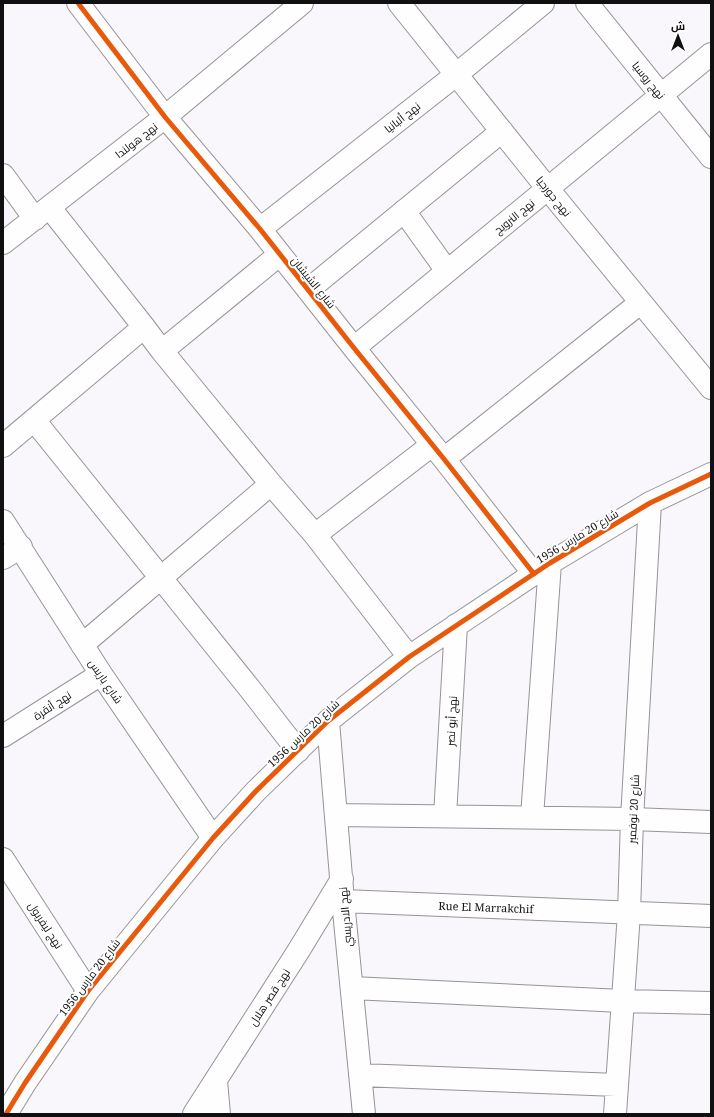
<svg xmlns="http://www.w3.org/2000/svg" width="714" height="1117" viewBox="0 0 714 1117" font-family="'Noto Serif',Cairo,serif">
	<rect width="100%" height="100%" fill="#f9f6fc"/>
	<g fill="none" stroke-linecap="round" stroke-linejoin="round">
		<g stroke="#959496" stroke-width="24">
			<path id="minor" d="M78 3 165 117 260 229 354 348 444 459 534 574
				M399 3 548 189 711 388
				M587 3 711 157
				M3 175 35 219
				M50 208 144 327
				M404 211 447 271
				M260 229 457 74 543 3
				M3 243 165 117 302 3
				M308 290 502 131
				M354 348 711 54
				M162 351 279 255
				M34 420 250 689 298 751
				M3 446 144 327 162 351 271 484
				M444 459 640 303
				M3 521 101 674 213 838
				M315 535 432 445
				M3 558 21 547
				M82 645 271 484 315 535 409 657
				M328 721 343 901 364 1114
				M3 736 101 674
				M336 815 632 819 711 822
				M445 816 456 625
				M532 817 550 563
				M3 859 88 991
				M343 901 711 916
				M352 988 622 1001 711 1003
				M360 1075 617 1085
				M216 1081 219 1114
				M6 1114 25 1083 88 991 213 838 256 791 328 721 409 657 550 563 650 503 711 474
				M194 1114 299 950 342 879
				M615 1114 629 913 632 819 650 503"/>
		</g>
		<use href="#minor" stroke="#fefeff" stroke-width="22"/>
		<g stroke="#fff" stroke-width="8">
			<path id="cycleway" d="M78 3 165 117 260 229 354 348 444 459 534 574
				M6 1114 25 1083 88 991 213 838 256 791 328 721 409 657 550 563 650 503 711 474"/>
		</g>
		<use href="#cycleway" stroke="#e8590c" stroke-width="5"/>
	</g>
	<g text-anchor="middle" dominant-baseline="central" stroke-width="4" stroke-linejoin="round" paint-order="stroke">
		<g font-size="11" fill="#101010" stroke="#fff">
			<text transform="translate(649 80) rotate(51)">نهج روسيا</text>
			<text transform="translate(402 117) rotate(-38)">نهج ألبانيا</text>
			<text transform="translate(136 140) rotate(-38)">نهج هولندا</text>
			<text transform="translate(554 196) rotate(51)">نهج جورجيا</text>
			<text transform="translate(514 216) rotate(-39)">نهج النرويج</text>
			<text transform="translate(314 282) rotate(51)">شارع الشيشان</text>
			<text transform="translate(577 536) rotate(-31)">شارع 20 مارس 1956</text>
			<text transform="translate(106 681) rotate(56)">شارع باريس</text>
			<text transform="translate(52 705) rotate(-33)">نهج أنقرة</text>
			<text transform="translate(451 721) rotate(-87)">نهج أبو نصر</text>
			<text transform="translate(303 733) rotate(-43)">شارع 20 مارس 1956</text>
			<text transform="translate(633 809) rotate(-87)">شارع 20 نوفمبر</text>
			<text transform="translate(486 907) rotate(2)">Rue El Marrakchif</text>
			<text transform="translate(345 917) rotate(-95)">نهج الادريسي</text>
			<text transform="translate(46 925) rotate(57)">نهج ليفربول</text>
			<text transform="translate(89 977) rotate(-53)">شارع 20 مارس 1956</text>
			<text transform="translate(269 997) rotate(-57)">نهج قصر هلال</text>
		</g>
	</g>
	<rect width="714" height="1117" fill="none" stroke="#101010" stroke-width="8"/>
	<g transform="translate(678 36)" stroke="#ffffff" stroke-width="3" paint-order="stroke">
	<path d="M0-3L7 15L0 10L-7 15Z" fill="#101010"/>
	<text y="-6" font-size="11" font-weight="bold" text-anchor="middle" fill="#101010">ش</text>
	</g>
</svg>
